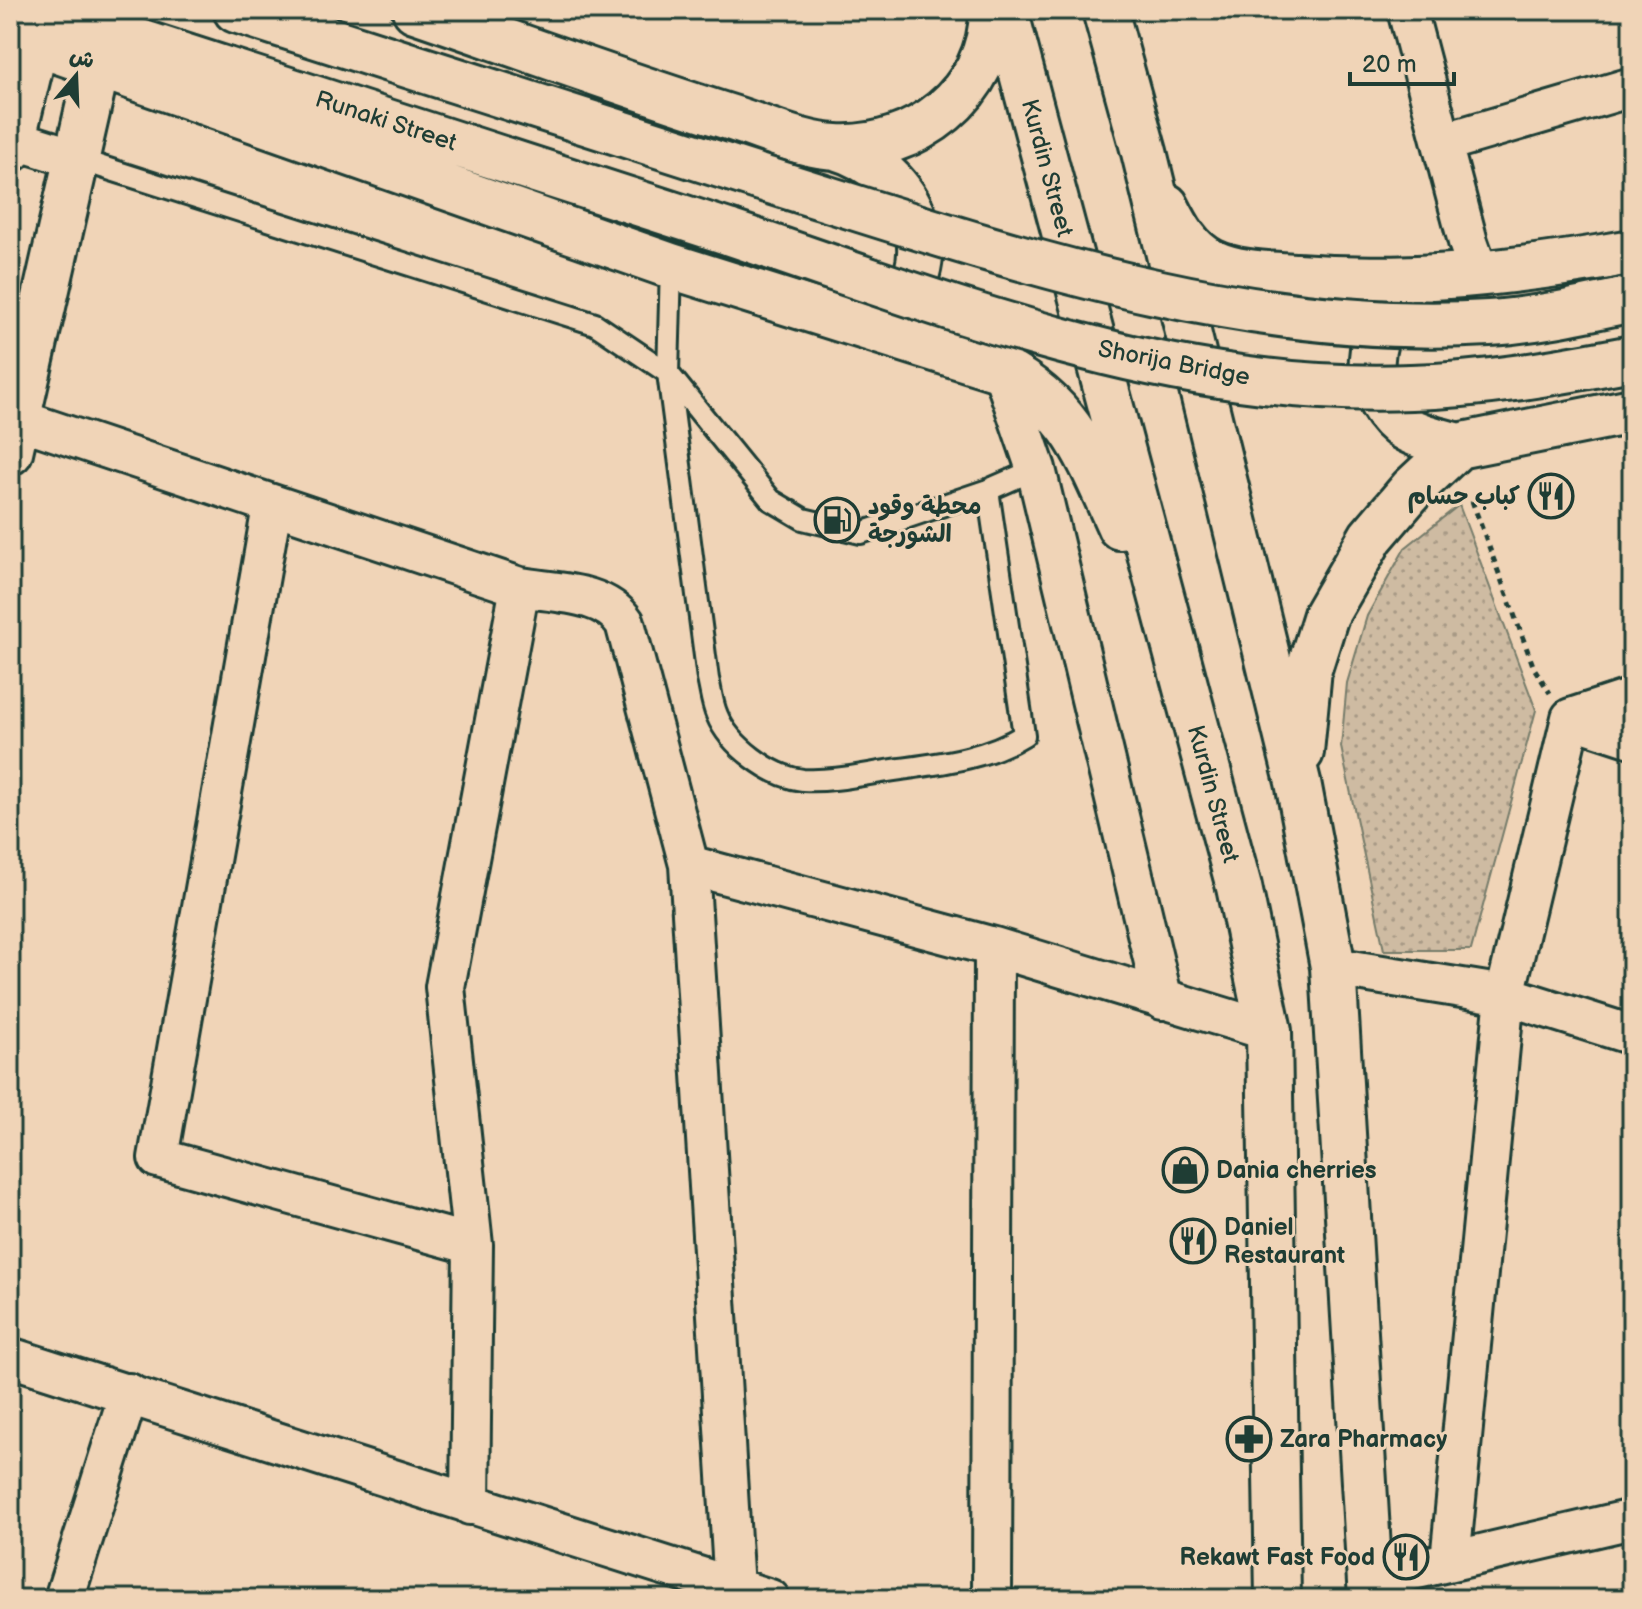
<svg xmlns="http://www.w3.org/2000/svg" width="1642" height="1609" viewBox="0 0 1642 1609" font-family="'Balsamiq Sans','Playpen Sans Arabic',sans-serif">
	<defs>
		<pattern id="garden-dots" width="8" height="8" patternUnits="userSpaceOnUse" patternTransform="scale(2)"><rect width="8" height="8" fill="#cebba2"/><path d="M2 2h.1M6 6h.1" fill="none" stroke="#a79985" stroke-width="1.8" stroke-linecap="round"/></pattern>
	</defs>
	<rect width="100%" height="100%" fill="#f0d4b7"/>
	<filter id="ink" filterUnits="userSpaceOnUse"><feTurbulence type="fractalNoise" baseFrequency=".0125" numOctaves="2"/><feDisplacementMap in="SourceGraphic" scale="16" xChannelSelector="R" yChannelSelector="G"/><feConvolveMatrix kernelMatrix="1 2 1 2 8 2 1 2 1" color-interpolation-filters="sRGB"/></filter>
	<g filter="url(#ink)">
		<path fill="url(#garden-dots)" stroke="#767c6b" stroke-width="2" d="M1459 505 1536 710 1471 950H1384L1341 747 1347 683 1367 616 1405 548Z"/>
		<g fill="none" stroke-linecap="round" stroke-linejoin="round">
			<g stroke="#1f3d34" stroke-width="26">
				<path id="lane" d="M77 159 595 324 668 373 771 500 803 519 861 533 988 490 1036 469
					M671 266 668 373 708 679C711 691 712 704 717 715 729 745 771 777 803 780 834 782 869 773 901 769 944 763 987 758 1024 735L988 490"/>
			</g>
			<g stroke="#1f3d34" stroke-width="44">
				<path id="street" d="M1407 10 1468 242 1480 276
					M10 138 77 159
					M1442 143 1632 87
					M1002 370 1036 469 1163 1000
					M18 419 520 587C554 593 604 591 625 623L689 865 734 1588
					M272 507 158 1158 473 1245
					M1571 718 1632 698
					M1571 718 1632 738
					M689 865 994 947 1269 1031
					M1333 967 1505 995 1632 1035
					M10 1357 770 1599
					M470 1505 473 1245 445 987 520 587
					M1450 1561 1505 995 1571 718
					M1370 1580 1632 1519
					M64 1599 129 1393
					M992 1599 994 947"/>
			</g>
			<g stroke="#1f3d34" stroke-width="50">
				<path id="secondary" d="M10 150 36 43
					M10 452 98 64"/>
			</g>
			<g stroke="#1f3d34" stroke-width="50">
				<path id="primary" d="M41 10 731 233
					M236 10 758 177
					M415 10C521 46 626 85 732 118 765 128 803 146 837 147 915 151 992 93 992 10
					M1005 10 1239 887 1269 1031 1278 1599
					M1105 10 1144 152 1298 782 1333 967 1371 1599
					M10 34 671 266 1002 370C1073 408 1088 457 1120 527
					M835 147C914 170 954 263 884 322
					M1166 206C1177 228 1189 251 1212 262 1237 274 1269 274 1296 276 1412 285 1518 272 1632 252
					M1409 299C1362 325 1360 392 1400 425 1416 437 1439 440 1458 446
					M1301 752 1309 669 1326 615 1371 537 1412 489 1458 446 1632 411"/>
			</g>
			<path stroke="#1f3d34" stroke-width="5" stroke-dasharray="6 6" stroke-linecap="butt" d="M1472 501 1534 668 1550 693"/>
			<use href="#lane" stroke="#f0d4b7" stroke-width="20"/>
			<use href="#street" stroke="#f0d4b7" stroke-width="38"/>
			<use href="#secondary" stroke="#f0d4b7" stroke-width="44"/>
			<use href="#primary" stroke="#f0d4b7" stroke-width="44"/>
			<g stroke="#1f3d34" stroke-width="50" stroke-linecap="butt">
				<path id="primary-bridge" d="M758 177C995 251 1237 338 1489 323 1537 320 1585 309 1632 299
					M731 233C950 307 1175 397 1411 387 1485 385 1559 372 1632 358"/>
			</g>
			<use href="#primary-bridge" stroke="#f0d4b7" stroke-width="44"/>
		</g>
	</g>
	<defs>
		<g id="restaurant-ring" transform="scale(2.3)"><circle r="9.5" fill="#f0d4b7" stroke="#1f3d34" stroke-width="1.5"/><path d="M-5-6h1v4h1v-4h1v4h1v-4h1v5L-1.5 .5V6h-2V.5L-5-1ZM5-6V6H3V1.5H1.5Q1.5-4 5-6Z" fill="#1f3d34"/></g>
		<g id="fuel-ring" transform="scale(2.3)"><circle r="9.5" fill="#f0d4b7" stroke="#1f3d34" stroke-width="1.5"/><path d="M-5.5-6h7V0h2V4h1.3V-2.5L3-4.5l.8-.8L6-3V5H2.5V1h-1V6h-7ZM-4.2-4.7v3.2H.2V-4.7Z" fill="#1f3d34"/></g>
		<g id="shop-ring" transform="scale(2.3)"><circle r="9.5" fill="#f0d4b7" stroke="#1f3d34" stroke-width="1.5"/><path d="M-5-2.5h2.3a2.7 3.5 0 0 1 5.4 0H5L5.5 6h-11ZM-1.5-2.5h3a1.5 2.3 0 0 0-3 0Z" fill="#1f3d34"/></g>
		<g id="pharmacy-ring" transform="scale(2.3)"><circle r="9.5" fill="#f0d4b7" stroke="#1f3d34" stroke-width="1.5"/><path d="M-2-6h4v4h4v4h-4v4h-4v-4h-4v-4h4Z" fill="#1f3d34"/></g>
	</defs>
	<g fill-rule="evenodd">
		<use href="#restaurant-ring" x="1551" y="496"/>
		<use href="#fuel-ring" x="837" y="520"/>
		<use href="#shop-ring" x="1185" y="1170"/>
		<use href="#restaurant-ring" x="1193" y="1241"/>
		<use href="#pharmacy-ring" x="1249" y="1439"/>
		<use href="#restaurant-ring" x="1406" y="1557"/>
	</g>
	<g text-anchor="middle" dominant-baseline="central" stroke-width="6" stroke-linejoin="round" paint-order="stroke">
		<g font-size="24" fill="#1f3d34" stroke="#f0d4b7">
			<text transform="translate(386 121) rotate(18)">Runaki Street</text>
			<text transform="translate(1047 168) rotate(75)">Kurdin Street</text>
			<text transform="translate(1174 363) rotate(11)">Shorija Bridge</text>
			<text transform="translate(1213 794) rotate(75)">Kurdin Street</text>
		</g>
		<g font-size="24" font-weight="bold" fill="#1f3d34" stroke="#f0d4b7" text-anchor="start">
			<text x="1520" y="496" text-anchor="end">كباب حسام</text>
			<text x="868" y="506">محطة وقود<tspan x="868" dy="28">الشورجة</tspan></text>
			<text x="1216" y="1170">Dania cherries</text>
			<text x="1224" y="1227">Daniel<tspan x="1224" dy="28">Restaurant</tspan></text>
			<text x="1280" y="1439">Zara Pharmacy</text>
			<text x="1375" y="1557" text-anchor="end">Rekawt Fast Food</text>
		</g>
	</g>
	<rect width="1642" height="1609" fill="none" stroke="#f0d4b7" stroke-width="40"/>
	<rect x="20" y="20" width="1602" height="1569" fill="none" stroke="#1f3d34" stroke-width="3" filter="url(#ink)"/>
	<g transform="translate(76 76) rotate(19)" stroke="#f0d4b7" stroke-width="6" paint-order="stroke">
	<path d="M0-6L14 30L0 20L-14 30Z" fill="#1f3d34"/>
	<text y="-12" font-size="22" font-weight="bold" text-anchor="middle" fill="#1f3d34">ش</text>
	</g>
	<path d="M1350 72v12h104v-12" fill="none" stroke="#1f3d34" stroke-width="4"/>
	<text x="1362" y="72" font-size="24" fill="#1f3d34" stroke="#f0d4b7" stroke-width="6" paint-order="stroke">20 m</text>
</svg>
